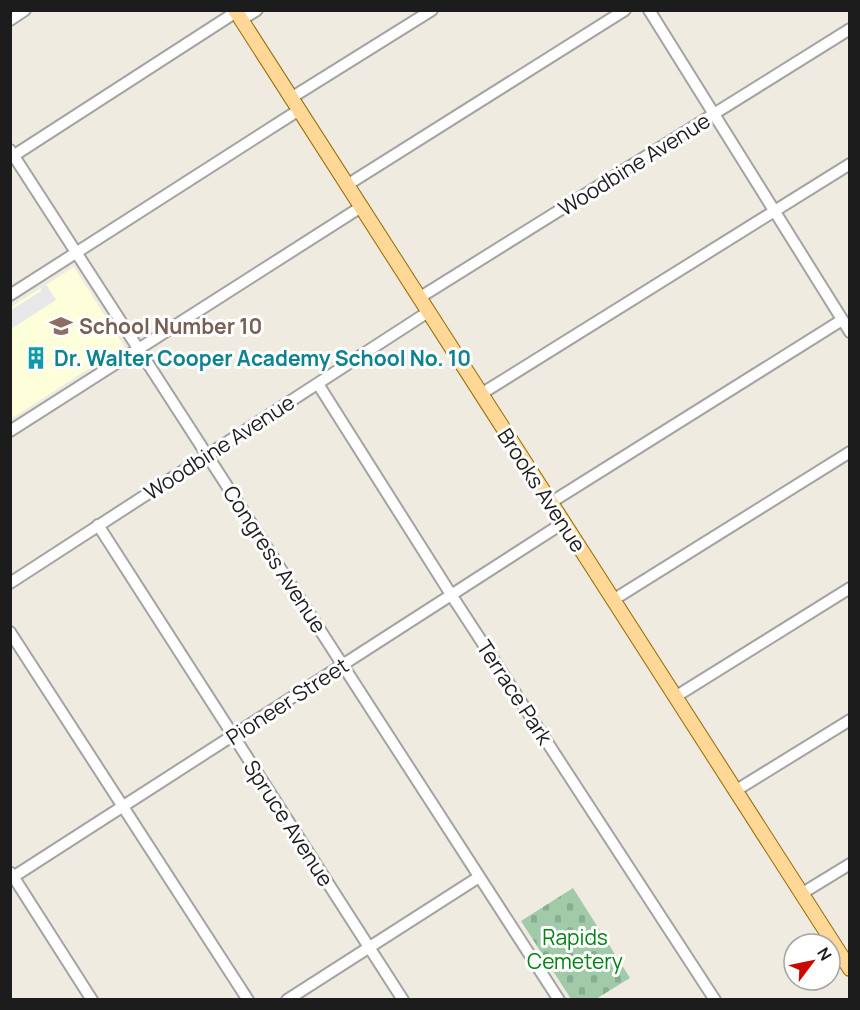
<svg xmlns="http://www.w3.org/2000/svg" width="860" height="1010" viewBox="0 0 860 1010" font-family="Manrope,sans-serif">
	<defs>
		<pattern id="cemetery-stones" width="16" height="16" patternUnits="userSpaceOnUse" patternTransform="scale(1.5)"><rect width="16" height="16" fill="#a0caa8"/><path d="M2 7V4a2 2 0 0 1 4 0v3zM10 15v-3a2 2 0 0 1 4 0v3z" fill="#89ad90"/></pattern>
	</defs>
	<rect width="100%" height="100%" fill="#efebe1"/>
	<path fill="#fdffda" d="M74 267 124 346 11 419V307Z"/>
	<path fill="url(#cemetery-stones)" d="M573 888 630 978 596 999H571L521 921Z"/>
	<path fill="#e8e8e8" d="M46 284 56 300 11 329V310L41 291V287Z"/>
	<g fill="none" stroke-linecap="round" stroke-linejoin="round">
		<g stroke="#a3a3a3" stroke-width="14">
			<path id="minor" d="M649 10 850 332
				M10 20 25 10
				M241 20 257 10
				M291 98 432 10
				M10 150 559 1000
				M10 158 236 12
				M347 185 625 10
				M10 295 299 110
				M419 298 850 29
				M318 384 452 596 715 1000
				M481 394 850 164
				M10 431 361 207
				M550 503 842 320
				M98 525 403 1000
				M10 583 428 312
				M613 600 850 452
				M10 632 248 1000
				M675 697 850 588
				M735 791 850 720
				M11 873 92 1000
				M10 879 563 523
				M801 894 850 864
				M287 1000 479 877"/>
		</g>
		<g stroke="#956b00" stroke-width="16">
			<path id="major" d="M235 10 850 969"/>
		</g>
		<use href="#minor" stroke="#fff" stroke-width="10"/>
		<use href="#major" stroke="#ffd796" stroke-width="14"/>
	</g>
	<defs>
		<g id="school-bare" transform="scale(1.8)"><path d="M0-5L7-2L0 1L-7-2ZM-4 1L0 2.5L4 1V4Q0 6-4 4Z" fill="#8d6e63" stroke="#fff" stroke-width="2.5" paint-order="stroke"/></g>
		<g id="building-bare" transform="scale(1.8)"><path d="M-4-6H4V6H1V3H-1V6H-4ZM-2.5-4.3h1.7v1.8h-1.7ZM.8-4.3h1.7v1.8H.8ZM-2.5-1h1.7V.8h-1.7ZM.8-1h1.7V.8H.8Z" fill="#0f9aa8" stroke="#fff" stroke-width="2.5" paint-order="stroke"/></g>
	</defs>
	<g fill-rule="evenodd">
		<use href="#school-bare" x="61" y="326"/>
		<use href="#building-bare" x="36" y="358"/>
	</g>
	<g text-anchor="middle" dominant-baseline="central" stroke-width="6" stroke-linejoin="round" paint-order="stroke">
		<g font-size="21" fill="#1c1c1c" stroke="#fff">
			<text transform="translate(634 164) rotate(-32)">Woodbine Avenue</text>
			<text transform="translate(219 447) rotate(-33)">Woodbine Avenue</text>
			<text transform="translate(542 490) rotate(57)">Brooks Avenue</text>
			<text transform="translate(275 559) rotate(57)">Congress Avenue</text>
			<text transform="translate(515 692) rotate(57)">Terrace Park</text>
			<text transform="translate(287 701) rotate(-33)">Pioneer Street</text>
			<text transform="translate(289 823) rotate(57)">Spruce Avenue</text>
		</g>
		<g font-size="21" font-weight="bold" fill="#785e54" stroke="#fff" text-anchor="start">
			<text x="79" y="326">School Number 10</text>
		</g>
		<g font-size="21" font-weight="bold" fill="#0d838f" stroke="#fff" text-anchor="start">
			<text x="54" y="358">Dr. Walter Cooper Academy School No. 10</text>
		</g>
		<g font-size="21" fill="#038213" stroke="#fff">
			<text x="575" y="937">Rapids<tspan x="575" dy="24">Cemetery</tspan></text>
		</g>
	</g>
	<rect width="860" height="1010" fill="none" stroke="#1c1c1c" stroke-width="24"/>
	<g transform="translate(812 962) rotate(58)"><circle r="28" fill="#ffffff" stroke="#a4a4a4" stroke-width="1.5"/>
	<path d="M0-4.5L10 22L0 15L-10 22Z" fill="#c90900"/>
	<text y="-9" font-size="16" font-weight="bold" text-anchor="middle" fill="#1c1c1c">N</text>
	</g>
</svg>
